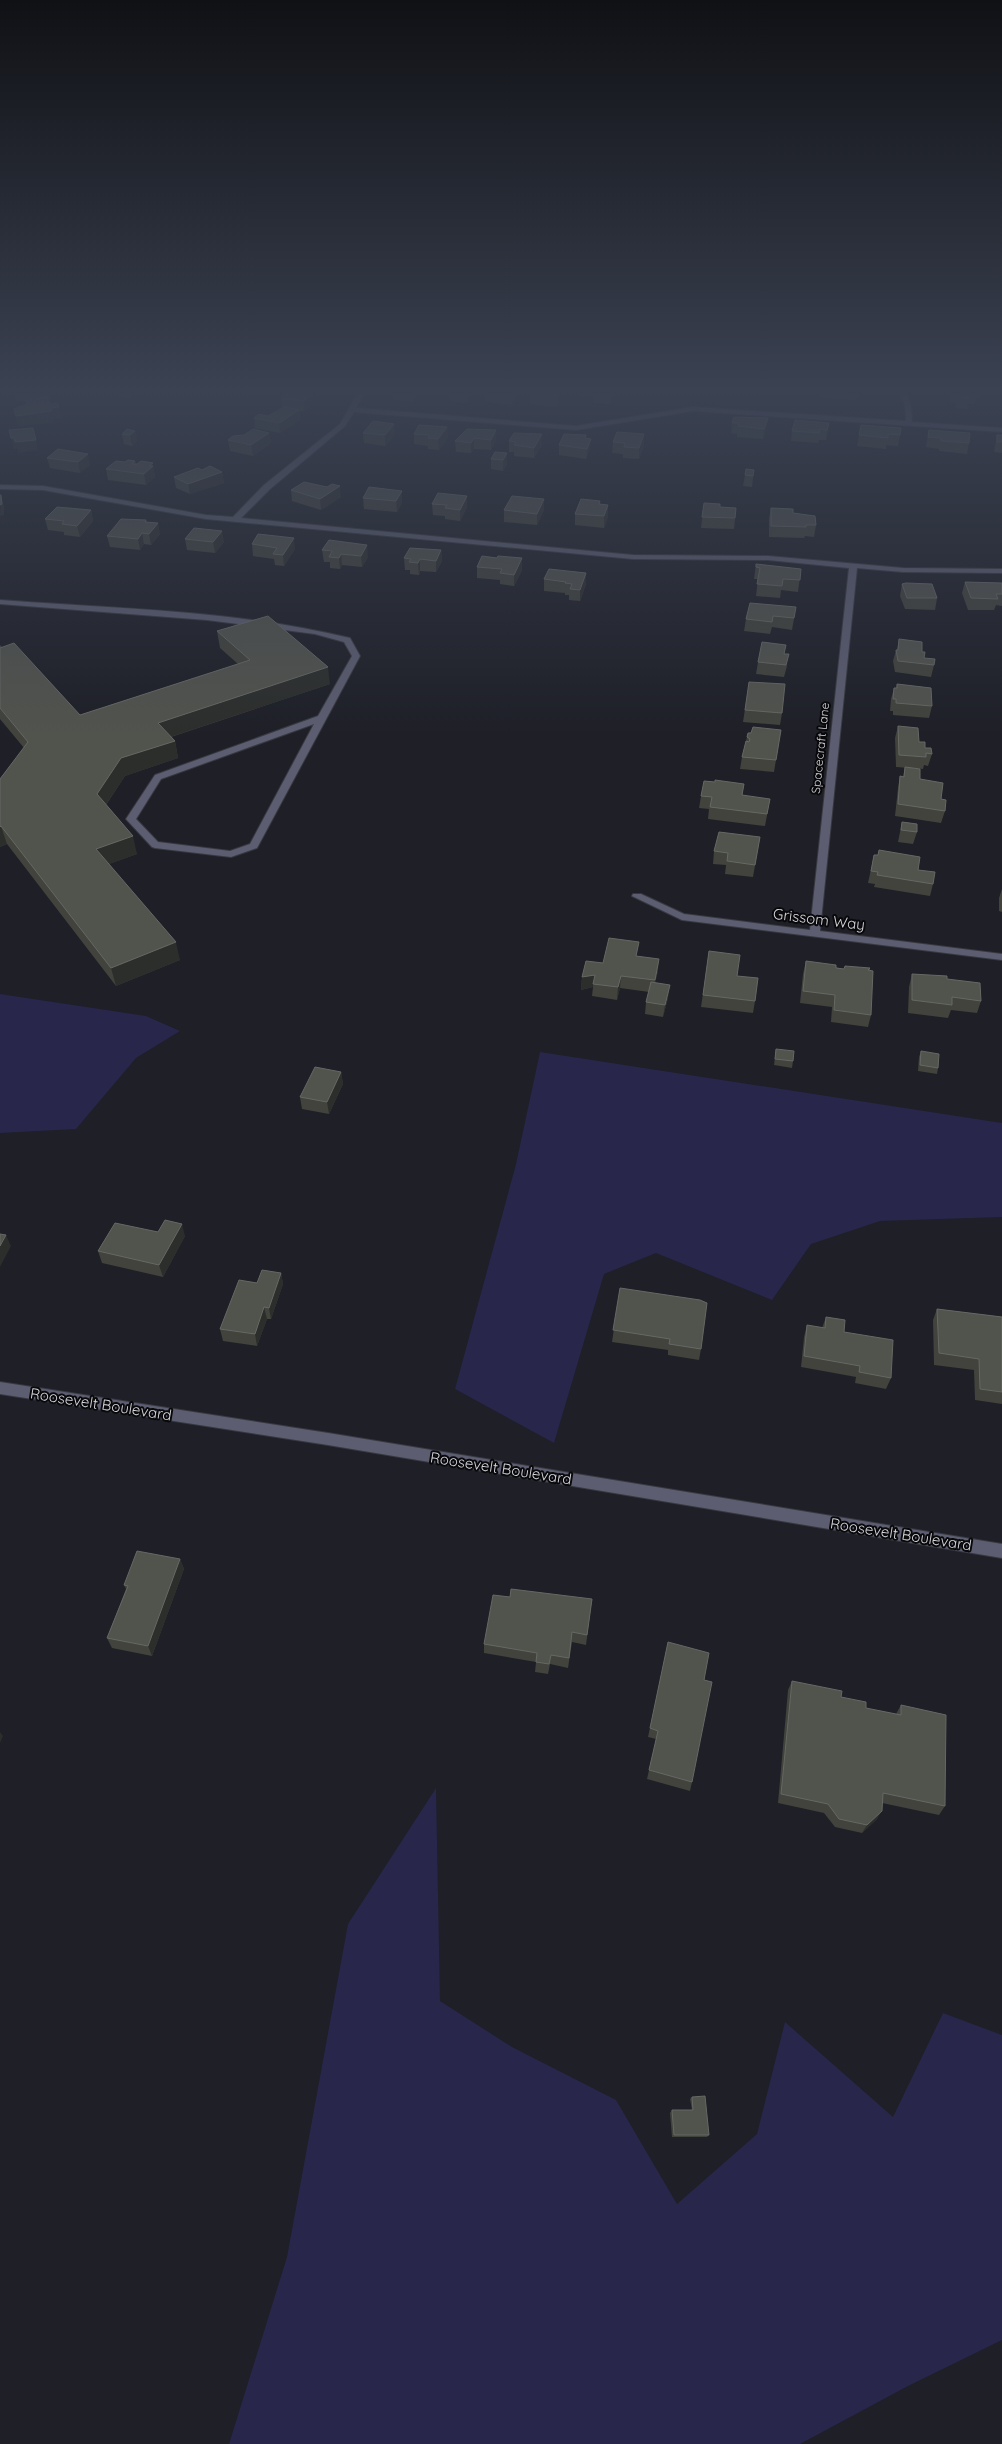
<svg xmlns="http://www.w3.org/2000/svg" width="1002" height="2444" viewBox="0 0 1002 2444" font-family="Quicksand,sans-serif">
	<rect width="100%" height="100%" fill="#1e1f27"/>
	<path fill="#28264a" d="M0 994 146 1016 180 1031 136 1058 76 1129 0 1133Z
		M540 1052 1002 1123V1217L880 1221 811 1244 772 1300 656 1253 604 1274 554 1443 455 1389 516 1164Z
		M436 1788 440 2001 512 2047 616 2100 677 2204 757 2134 785 2022 893 2117 943 2013 1002 2035V2340L908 2386 800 2444H229L287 2257 348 1924Z"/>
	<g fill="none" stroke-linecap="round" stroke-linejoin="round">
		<g stroke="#383940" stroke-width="2">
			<path id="service" d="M0 600C116 609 237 610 350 638L360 656 257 848 231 857 155 848 152 847 126 819 155 775 318 716 352 656 344 642 315 634 207 620 0 604ZM314 724 250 844 230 851 158 842 136 819 161 779Z"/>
		</g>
		<g stroke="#383940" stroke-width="2">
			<path id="minor" d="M358 393H365L356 408 576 426 693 407 906 421 905 405 900 393H906L911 405 912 422 1002 428V432L693 411 576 430 354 412 345 426 270 489 241 518 633 555 768 556 903 568 1002 569V573L903 572 857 568 820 931 1002 954V960L682 920 632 896 633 894H641L684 914 810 930 849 568 768 560 633 559 206 519 43 490 0 489V485L43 486 206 515 233 517 264 485 340 424Z
				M0 1382 328 1433 1002 1544V1558L328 1445 0 1394Z"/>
		</g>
		<use href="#service" fill="#5c5d70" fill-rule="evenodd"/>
		<use href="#minor" fill="#5c5d70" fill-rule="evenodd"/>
	</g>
	<path fill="#41433c" d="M13 393H51L49 400 50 404 62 418 54 419V422L18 426 14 409 27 404 26 401H16Z
		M119 393H137L138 395 130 399 119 395Z
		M285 393 313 402 305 411H300V420L280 433 255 428 254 418 268 416 282 408 281 399Z
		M393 393H419L414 402 393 400Z
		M444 393H471L467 403 450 401 449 394Z
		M485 393H517V396L512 405 485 401Z
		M531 393H561V399L557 407 530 404Z
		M581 393H615L610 404 593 403V397L581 396Z
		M822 393H859L856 400 822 397Z
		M950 393H982L981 397 976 399 975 404H968L967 409 956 408V403L950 402Z
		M768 418 766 429 763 439 737 437V434L731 433 732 423Z
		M829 423 826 440H819L818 443 791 441 792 431Z
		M861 425 900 435 898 446 886 445V449L857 446Z
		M447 427 448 438 439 450 428 449V446L414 444V434Z
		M496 430V441L491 450 474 449 471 453 456 452 455 441Z
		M929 430 969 443 967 454 939 451V449L926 447Z
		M135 431 137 441 132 446 124 444 122 434Z
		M269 433 271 443 253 456 230 451 228 440Z
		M363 433 395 434 385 446 364 443Z
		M542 434V445L534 458 514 456V452H509V441Z
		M644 434V445L639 459 623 458V454L612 453 613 442Z
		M997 435H1002V453L994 452 995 446Z
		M586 438 590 449 586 459 559 455V445Z
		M58 449 90 465 80 473 50 468 47 458Z
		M507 453V464L503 471 491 469V459Z
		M135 461 136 464 155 474V477L146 485 108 480 106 469 125 462Z
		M746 469 754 470 752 487 743 486Z
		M222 472 224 483 190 494 176 488 174 477Z
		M327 487 341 497 321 510 292 501 291 490Z
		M369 487 402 502 397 512 364 509 363 498Z
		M467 496V507L460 521 445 519V516L433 515 432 504Z
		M704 503 720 507 736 508 734 529 701 528Z
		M600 504 608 505V516L604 528 575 525V514Z
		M771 508 793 513 816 525 814 537 805 536 804 538 769 537V519Z
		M91 510 93 521 80 537 64 535V532L48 530 45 519Z
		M504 510H544L537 525 504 522Z
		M146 520 147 522 160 534 151 545 144 544 140 550 110 547 107 536Z
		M185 539 224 542 215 553 187 550Z
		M252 544 295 549 284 566 275 565 274 559 253 556Z
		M322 550 368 557 362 567 342 565 340 569 330 568V562H324Z
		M441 550 442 561 436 572 420 571 419 575 410 574V570H405L404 558Z
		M497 558 522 570 514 586 500 584V580L477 578V567Z
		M756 564 801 569 798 592 781 590 780 598 756 596 758 579H754Z
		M586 573V584L580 601 569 600V595H565V593L544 591V579Z
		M965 582 1002 583V606L996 605 994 610H968L962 593Z
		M902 584 937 598 935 610 905 609 900 596Z
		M796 607 792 630 772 627 770 634 744 631 746 619Z
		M217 631 330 684 171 737 175 741 178 758 125 776 106 805 137 854 109 864 180 960 116 986 7 844 0 847V779L24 748 0 719V645L80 715 238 664 220 648Z
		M899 639 922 652 924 658 934 665 931 677 895 672 893 661 896 650H897Z
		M786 645 784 654 787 666 784 677 756 674 758 662Z
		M749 682 782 713 780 725 743 722Z
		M897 684 932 706 929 718 893 715V711H890L891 699 894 688H896Z
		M898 726 919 742 932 754 928 766 924 765 923 769 896 767 895 738Z
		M781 730 774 772 740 769 742 757 748 733Z
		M905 767 920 779 941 799 945 811 941 823 895 816 898 788 900 776 903 777Z
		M715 782 744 784 742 796 770 799 765 826 708 819 709 809 699 808 701 796Z
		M902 822 917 832 913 844 898 842Z
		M760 837 753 877 725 874 726 865 713 864 714 851Z
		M874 855 918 870 933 884 930 896 874 887 875 884 868 883Z
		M1002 889V912L999 911V898Z
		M709 951 755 1001 753 1013 701 1007Z
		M637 956 658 971 655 983 668 998 663 1017 645 1014 646 1002 649 992 620 988 617 1000 592 996 593 987 581 990 582 977 603 963Z
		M806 961 844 969 870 968V970L871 1015 868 1027 831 1022 832 1007 800 1003 803 974Z
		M912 974 947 979 981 1001 977 1013 951 1010 948 1018 908 1013 909 987Z
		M776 1049 793 1061 792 1068 774 1065Z
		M921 1051 938 1068 937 1074 918 1071 919 1057Z
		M341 1072 343 1084 329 1114 302 1109 300 1097Z
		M158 1232 185 1236 163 1277 102 1263 98 1251Z
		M281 1273 283 1284 271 1319H267L257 1346 223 1341 220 1329 257 1283Z
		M620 1288 701 1349 699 1360 668 1355V1350L612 1342Z
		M937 1309 1002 1317V1404L975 1400 974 1370 934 1365 933 1320Z
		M826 1317 844 1332 891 1378 886 1389 855 1383 856 1377 801 1367 804 1337 807 1325 822 1328Z
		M180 1559 184 1569 152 1656 112 1648 107 1638 126 1589 124 1585Z
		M510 1597 592 1599 586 1645 572 1642 568 1668 550 1664 548 1674 535 1672 536 1662 484 1653V1644Z
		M668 1642 704 1680 692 1782 690 1791 647 1779 656 1739 648 1737Z
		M792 1681 841 1697 866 1708 896 1714 901 1705 945 1806 939 1815 882 1803 877 1819 862 1833 835 1827 824 1813 778 1803 788 1690Z
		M692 2097 709 2135 707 2137H672L670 2113 672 2110H692L690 2099Z"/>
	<path fill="#2c2e2c" d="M47 393H51L49 400Z
		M129 393H137L138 395 130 399Z
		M311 393H313V402L305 411 304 401Z
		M414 393H419L414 402Z
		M467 393H471L467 403Z
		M512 393H517V396L512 405Z
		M558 393H561V399L557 407V396Z
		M615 393 610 404 611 394Z
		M976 393H982L981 397 976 399 977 394Z
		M59 407 62 418 54 419V422L18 426 16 416Z
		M299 410 300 420 280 433 279 423Z
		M768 418 766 429 763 439 764 429Z
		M394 424 395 434 385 446V435Z
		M447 427 448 438 439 450 438 439Z
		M33 428 38 450 18 453 17 448 14 449 11 438Z
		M496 430V441L491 450V440Z
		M135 431 137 441 132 446 130 435Z
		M269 433 271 443 253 456 251 445Z
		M542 434V445L534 458V448Z
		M644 434V445L639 459V448Z
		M474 438V449L471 453V443Z
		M591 439 590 449 586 459 587 449Z
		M507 453V464L503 471V460Z
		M88 454 90 465 80 473 78 462Z
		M153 463 155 477 146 485 144 474 149 466Z
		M222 472 224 483 190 494 188 484Z
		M340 486 341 497 321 510 320 499Z
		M402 491V502L397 512 396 501Z
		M1 495 4 506V515L0 516Z
		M467 496V507L460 521V510Z
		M544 499V510L537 525V514Z
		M608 505V516L604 528V516Z
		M91 510 93 521 80 537 77 526Z
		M158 523 160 534 151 545 149 534Z
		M222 531 224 542 215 553 213 542Z
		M142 533 144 544 140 550 138 539Z
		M294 538 295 549 284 566 283 555Z
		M367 545 368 557 362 567 361 556Z
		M441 550 442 561 436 572V561Z
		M341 554 342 565 340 569 339 558Z
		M522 558V570L514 586V575Z
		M420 559V571L419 575 418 563Z
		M586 573V584L580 601V590Z
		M328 667 330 684 161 740 158 723Z
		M175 741 178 758 125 776 101 812 97 794 121 758Z
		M1 826 7 844 0 847V827Z
		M133 836 137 854 101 867 96 849Z
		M176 942 180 960 116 986 111 968Z
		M659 959 658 971 653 992 655 980Z
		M595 975 593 987 581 990 582 977Z
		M621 976 620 988 617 1000 618 987Z
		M670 985 668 998 663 1017 665 1005Z
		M341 1072 343 1084 329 1114 327 1102Z
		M182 1224 185 1236 163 1277 159 1265Z
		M6 1235 11 1246 0 1267V1246Z
		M281 1273 283 1284 271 1319 269 1308Z
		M264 1307 267 1319 257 1346 255 1334Z
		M180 1559 184 1569 152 1656 148 1646Z
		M0 1732 3 1736 0 1743Z
		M882 1811 877 1819 862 1833 867 1825Z"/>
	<path fill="#51534d" stroke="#666864" d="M285 393H311L304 401 281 399Z
		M531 393H558L557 396Z
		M959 393H969V398L959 397Z
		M48 397 50 404 58 403 59 407 51 408 52 411 16 416 14 409 27 404 26 399Z
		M284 407 299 410 279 423 254 418 259 414 268 416Z
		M734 417 768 418 764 429 738 426 739 423H732Z
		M795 420 829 423 827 430 820 429 819 433 792 431Z
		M373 421 394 424 385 435 363 433Z
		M419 425 447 427 438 439 428 438 430 435 414 434Z
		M861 425 901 428 900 435 888 434V438L859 435Z
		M33 428 36 440 15 442 14 438H11L9 430Z
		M127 429 135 431 130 435 122 434Z
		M253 429 269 433 251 445 228 440 233 436 244 435Z
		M467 429 496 430 491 440 474 438 471 443 455 441Z
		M929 430 970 433 969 443 941 441V438L928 437Z
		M617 432 644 434 639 448 624 447 625 443 613 442Z
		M514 433 542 434 534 448 514 445 516 442 509 441Z
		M564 434 586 435 585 438 591 439 587 449 559 445Z
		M997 435H1002V442H997Z
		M58 449 88 454 78 462 47 458Z
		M495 452 507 453 503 460 491 459Z
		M128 460 135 461 132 464H137L141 461 153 463 149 466H153L144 474 106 469 116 461 125 462Z
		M210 466 222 472 188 484 174 477 198 468 202 470Z
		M746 469 754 470 753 476 745 475Z
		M304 482 327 487 332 484 340 486 320 499 291 490Z
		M369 487 402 491 396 501 363 498Z
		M438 493 467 496 460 510 445 508 447 505 432 504Z
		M0 495H1L2 504 0 505Z
		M512 496 544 499 537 514 504 510Z
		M581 499 600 501 599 504 608 505 604 516 575 514Z
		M704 503 720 504V507L736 508 735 518 702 517Z
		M57 507 91 510 77 526 62 524 64 521 45 519Z
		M771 508 793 509V513L815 516 816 525H806V527L771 526Z
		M121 519 146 520 145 522 158 523 149 534 142 533 138 539 107 536Z
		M194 528 222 531 213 542 185 539Z
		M258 534 294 538 283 555 273 554 277 548 252 544Z
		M329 540 367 545 361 556 341 554 339 558 329 557 332 551 322 550Z
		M410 548 441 550 436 561 420 559 418 563 409 562 411 559 404 558Z
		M482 556 497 558 498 556 522 558 514 575 500 573 502 569 477 567Z
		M756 564 801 569 800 580 783 579 782 586 757 584 760 568 756 567Z
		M549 569 586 573 580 590 570 589 572 584 565 583 566 582 544 579Z
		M965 582 1002 583V594H996L998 599 971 598Z
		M906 583 932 584 937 598H907L902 584Z
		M750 603 796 607 794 618 773 616 772 622 746 619Z
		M268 616 328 667 158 723 175 741 121 758 97 794 133 836 96 849 176 942 111 968 1 826 0 827V779L28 742 0 708V648L14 643 80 715 250 660 217 631Z
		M899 639 922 642V652H925L924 658 935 659 934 665 898 661 896 650H898Z
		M762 642 786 645 784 654H789L786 665 758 662Z
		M749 682 785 684 782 713 745 710Z
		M897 684 931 688 932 706 896 703V699H893L894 688H897Z
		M898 726 918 728 919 742H925V748H931L932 754 926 753V757L899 755Z
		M753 727 781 730 776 760 742 757 746 741 749 742 750 739 747 737 748 733H751Z
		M905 767 920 769V779L943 783 941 799 946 800 945 811 898 804 900 776 904 777Z
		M715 780 744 784 742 795 770 799 767 814 710 807 712 797 701 796 704 781 715 782Z
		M902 822 917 824V832L901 830Z
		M719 832 760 837 755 865 727 861 728 853 714 851Z
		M879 850 920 857 918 870 935 872 933 884 877 875 878 872 871 871 874 855H878Z
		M609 938 639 942 636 956 659 959 655 980 621 976 618 987 593 984 595 975 582 977 586 961 603 963Z
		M709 951 740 955 737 976 758 978 755 1001 703 995Z
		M806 961 836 965V968L844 969 845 966 870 968 868 970 873 971 871 1015 834 1010 835 995 803 991Z
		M912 974 947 976V979L980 983 981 1001 952 997V1005L912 1000Z
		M651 982 670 985 665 1005 646 1002Z
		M776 1049 794 1051 793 1061 775 1059Z
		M921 1051 939 1054 938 1068 920 1065Z
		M315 1067 341 1072 327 1102 300 1097Z
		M165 1220 182 1224 159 1265 98 1251 115 1223 158 1232Z
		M0 1234 6 1235 0 1246Z
		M262 1270 281 1273 269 1308 264 1307 255 1334 220 1329 239 1280 257 1283Z
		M620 1288 700 1300 707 1303 701 1349 669 1344 670 1339 613 1330Z
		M937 1309 1002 1317V1392L980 1389 979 1359 939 1353Z
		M826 1317 845 1320 844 1332 893 1340 891 1378 859 1372 860 1366 804 1356 807 1325 825 1328Z
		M137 1551 180 1559 148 1646 107 1638 128 1586 124 1585Z
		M511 1589 592 1599 587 1635 572 1632 569 1658 551 1655 549 1664 536 1662 537 1653 484 1644 493 1595 510 1597Z
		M668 1642 709 1653 704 1680 712 1682 692 1782 649 1770 658 1731 650 1728Z
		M792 1681 842 1691 841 1697 866 1702V1708L901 1715V1705L946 1715 945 1806 883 1793 882 1811 867 1825 839 1819 828 1804 781 1794Z
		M705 2096 709 2135H674L672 2110H693L692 2097Z"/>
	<linearGradient id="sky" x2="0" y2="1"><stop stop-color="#101115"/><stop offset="0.53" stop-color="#3b4252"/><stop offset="1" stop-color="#3b4252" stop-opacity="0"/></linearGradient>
	<rect width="1002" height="736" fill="url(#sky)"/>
	<g text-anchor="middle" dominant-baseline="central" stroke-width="4" stroke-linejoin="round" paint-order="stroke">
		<g font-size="12" fill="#d7d8dd" stroke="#09090c">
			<text transform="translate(820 748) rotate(-84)">Spacecraft Lane</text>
		</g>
		<g font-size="15" fill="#d7d8dd" stroke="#09090c">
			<text transform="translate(819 919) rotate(7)">Grissom Way</text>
			<text transform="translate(101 1404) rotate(9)">Roosevelt Boulevard</text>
			<text transform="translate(501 1468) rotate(9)">Roosevelt Boulevard</text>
			<text transform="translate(901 1534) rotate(9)">Roosevelt Boulevard</text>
		</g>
	</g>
</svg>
